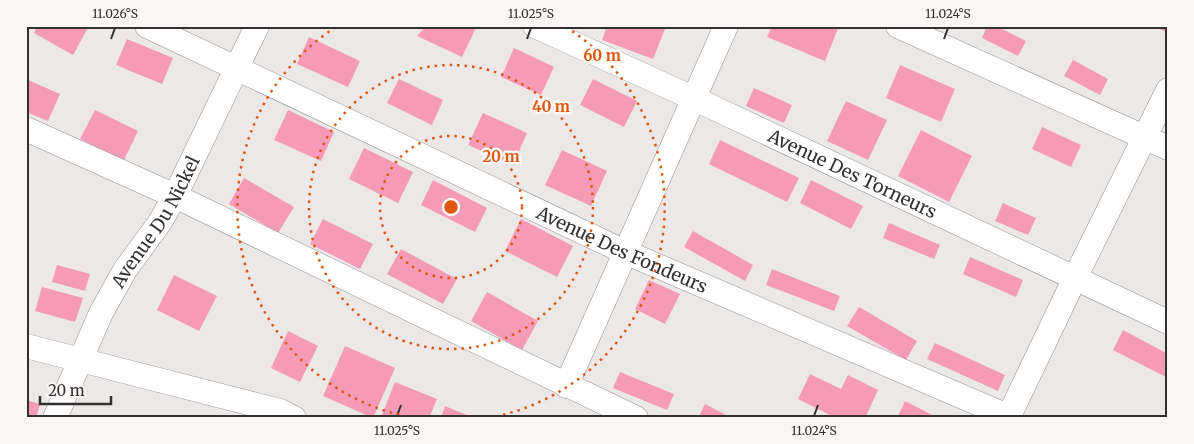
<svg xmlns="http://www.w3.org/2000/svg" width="1194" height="444" viewBox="0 0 1194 444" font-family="Merriweather,serif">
	<rect width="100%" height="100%" fill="#ede8e8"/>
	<path fill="#f59ab7" d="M37 26H89L73 55 34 33Z
		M426 26H468L475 30 462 57 417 36Z
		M607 26H657L665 29 653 59 602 40Z
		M772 26H839L825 61 767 37Z
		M987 26H996L1026 41 1018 56 982 38Z
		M1153 26H1168V28L1166 32Z
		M309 37 360 61 348 87 297 64Z
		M127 39 173 58 162 84 116 65Z
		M514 48 554 67 541 95 501 77Z
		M1073 60 1108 79 1100 95 1064 76Z
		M900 65 955 89 941 122 886 98Z
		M26 79 60 94 48 121 26 112Z
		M399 79 443 100 432 125 387 103Z
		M593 79 637 101 624 127 580 105Z
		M754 88 792 105 784 123 746 106Z
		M846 101 887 120 868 160 827 141Z
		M95 110 138 131 124 160 80 139Z
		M288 110 334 132 321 161 274 140Z
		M483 113 527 133 513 165 468 145Z
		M1042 127 1081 145 1071 167 1032 149Z
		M921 130 972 156 949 202 898 176Z
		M720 140 799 178 787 202 709 164Z
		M364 148 413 172 398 203 349 179Z
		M562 150 607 171 591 206 545 185Z
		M244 178 294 207 278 233 229 204Z
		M433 180 487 208 475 232 421 205Z
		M811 180 863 206 851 229 800 203Z
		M1003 203 1036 218 1028 235 995 221Z
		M323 219 373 244 360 269 310 244Z
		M521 219 573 246 557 277 505 251Z
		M889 223 940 245 934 259 883 238Z
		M693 231 753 265 745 281 684 247Z
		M401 249 457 279 443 304 387 274Z
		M970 257 1023 280 1016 297 963 274Z
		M57 265 90 274 85 291 52 282Z
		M772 269 840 296 834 311 766 285Z
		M174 275 217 296 199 331 157 310Z
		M649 280 680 294 665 324 635 309Z
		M42 287 83 298 75 322 35 311Z
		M487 292 538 321 522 350 471 321Z
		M859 307 917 341 906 360 847 326Z
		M1123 330 1168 354 1166 377 1113 350Z
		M288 331 318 346 300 382 271 368Z
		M935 343 1005 375 998 391 927 359Z
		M345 346 395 368 373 418 323 396Z
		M620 372 674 394 667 410 613 388Z
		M810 374 841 389 848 375 878 390 865 418H836L798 399Z
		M395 382 437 399 429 418 381 417Z
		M26 400 40 404 36 418H26Z
		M905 401 938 418H897Z
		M705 404 732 418H698Z
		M445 406 474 418H441Z"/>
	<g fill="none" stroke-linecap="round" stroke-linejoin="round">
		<g stroke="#94908f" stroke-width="25">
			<g id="street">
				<path id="s1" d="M147 26 625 252 1012 418"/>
				<path id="s2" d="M535 26 695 99 1168 322"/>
				<path d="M898 26 1168 148"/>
				<path d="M26 129 175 196 636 418"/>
				<path d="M26 346 280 411 294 418"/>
				<path d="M566 386 726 26"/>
				<path id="s3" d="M55 418 101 313 125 270 160 222 175 196 257 26"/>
				<path d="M1008 418 1074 280 1168 90"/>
			</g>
		</g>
		<use href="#street" stroke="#fff" stroke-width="24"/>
	</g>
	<path fill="none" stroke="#323130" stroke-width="2" d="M111 39 115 28M527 39 531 28M944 39 948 28M397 416 401 405M814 416 818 405"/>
	<g fill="none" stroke="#df570e" stroke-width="2.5" stroke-dasharray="2.5 5">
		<circle cx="451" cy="207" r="71"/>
		<circle cx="451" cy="207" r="142"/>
		<path d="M414 418A214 214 0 0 1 336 27M566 27A214 214 0 0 1 488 418"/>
	</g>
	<g text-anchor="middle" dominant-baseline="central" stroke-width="5" stroke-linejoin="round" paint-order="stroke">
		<g font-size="18" fill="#323130" stroke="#faf6f5">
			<text stroke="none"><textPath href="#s2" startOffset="350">Avenue Des Torneurs</textPath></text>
			<text stroke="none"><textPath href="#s3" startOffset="221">Avenue Du Nickel</textPath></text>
			<text stroke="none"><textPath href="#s1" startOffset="525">Avenue Des Fondeurs</textPath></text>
		</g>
	</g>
	<circle cx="451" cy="207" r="8" fill="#df570e" stroke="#faf6f5" stroke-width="2.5"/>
	<g font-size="15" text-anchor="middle" font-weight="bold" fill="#df570e" stroke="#faf6f5" stroke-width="5" stroke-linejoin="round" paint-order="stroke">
		<text x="602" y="61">60 m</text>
		<text x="551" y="112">40 m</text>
		<text x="501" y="162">20 m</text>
	</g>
	<rect width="1194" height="444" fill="none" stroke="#faf6f5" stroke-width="55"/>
	<path d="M40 396v8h71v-8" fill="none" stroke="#323130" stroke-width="2.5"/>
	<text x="48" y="396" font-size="15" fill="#323130" stroke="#faf6f5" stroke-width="4" paint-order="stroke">20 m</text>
	<rect x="28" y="28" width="1138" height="388" fill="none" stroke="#323130" stroke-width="2"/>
	<g font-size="12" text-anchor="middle" fill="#323130">
		<text x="115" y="18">11.026°S</text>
		<text x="531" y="18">11.025°S</text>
		<text x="948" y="18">11.024°S</text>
		<text x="397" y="435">11.025°S</text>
		<text x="814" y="435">11.024°S</text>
	</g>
</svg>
